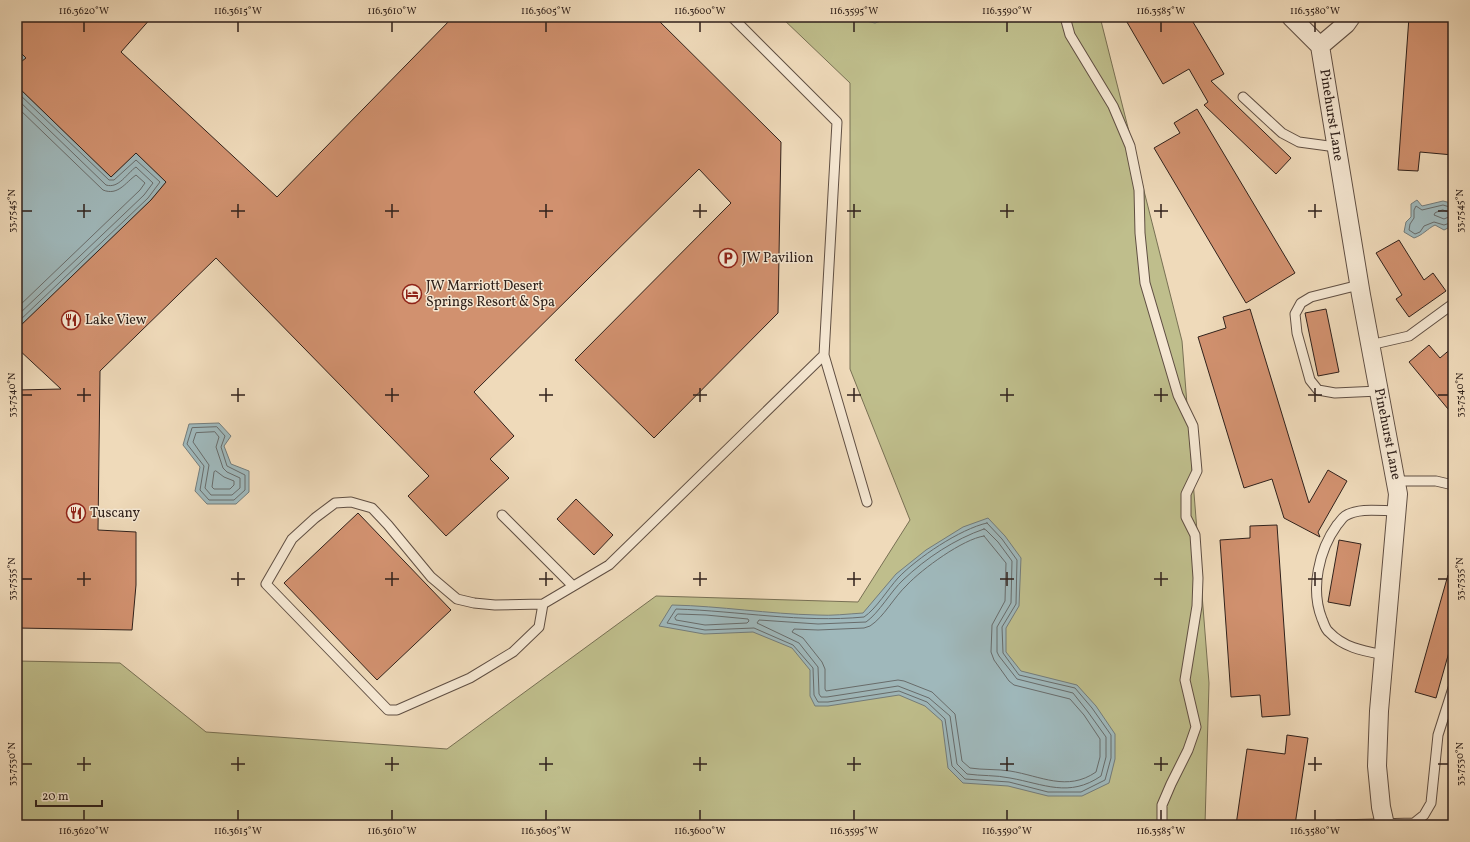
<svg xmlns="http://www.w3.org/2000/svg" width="1470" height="842" viewBox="0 0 1470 842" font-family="Vollkorn,serif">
	<rect width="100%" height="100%" fill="#efdaba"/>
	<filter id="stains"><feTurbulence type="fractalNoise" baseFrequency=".005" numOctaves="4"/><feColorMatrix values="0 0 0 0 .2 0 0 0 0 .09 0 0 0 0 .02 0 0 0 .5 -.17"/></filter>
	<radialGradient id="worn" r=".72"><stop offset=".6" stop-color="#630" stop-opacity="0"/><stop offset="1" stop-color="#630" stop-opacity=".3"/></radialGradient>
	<path fill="#bfbe8c" stroke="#787054" d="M781 17H1100L1182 341 1209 683 1205 825H17V661L120 663 206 732 447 749 656 596 858 602 910 520 850 369V83Z"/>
	<path fill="#9fb8bb" stroke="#737c7b" d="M856 17H894L875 23 857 19Z
		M17 49 26 58 17 65Z
		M17 86 111 177 136 153 166 182 151 200 17 329Z
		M1417 200 1422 206 1443 201 1451 203 1453 206V224L1450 227 1444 230 1435 225C1427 229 1423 235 1414 238L1404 232 1406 222 1411 217V204Z
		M219 423 231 436 224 446 231 464 249 471V492L236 504H207L195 491 200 467 183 445 189 424Z
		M988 518 1005 536 1021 558 1019 606 1006 628V652L1021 671 1077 685 1096 706 1115 734V759L1109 783 1082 796H1048L1008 786 963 783 948 768 942 721 925 706 899 695 828 706H815L810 696V670L792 648 753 632 704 634 659 626 672 605C721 606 768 614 817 615 832 616 847 614 863 613L896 574 926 550 963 527Z"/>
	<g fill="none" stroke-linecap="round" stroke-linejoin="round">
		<path stroke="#686c6b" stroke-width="1" d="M17 92 109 180H114L136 160 160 182 148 198 17 323
			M17 99 106 185C119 189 127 173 136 167L153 183 144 195 17 316
			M17 107 103 190C118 196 125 183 136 175L145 183 140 190 17 308
			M1453 208 1443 205 1422 210 1416 206 1414 210V218L1410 224 1409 230 1415 234 1420 232 1424 226 1434 222 1444 225 1453 222
			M1443 210 1451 213V216L1444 219 1434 215 1435 213Z
			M217 427 225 436 221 447 227 466 245 475V490L234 500H209L200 490 204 466 187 444 192 428Z
			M215 432 219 437 216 447 223 468 227 472 240 478V488L232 495H211L205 488 209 465 193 442 196 433Z
			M216 471 224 477 234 481V485L230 489H214L212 487 214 472Z
			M987 523 1002 539 1017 560 1016 604 1002 627 1003 653 1019 675 1075 688 1092 708 1111 735V758L1105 780 1081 792H1048L1009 782 965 779 952 766 945 719 927 702 899 691 828 702H818L814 695 813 668 793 645 754 628 705 630 667 623 676 609C739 611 801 623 864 617 876 609 888 589 898 578 917 558 960 529 987 523Z
			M984 529 986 530 998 542 1012 561 1011 603 997 627V652L999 656 1017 679 1073 693 1088 712 1106 737V757L1101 776C1069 798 1044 784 1010 778 996 775 981 776 967 774L957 764 950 716 929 698 898 686 827 697H821L819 694 818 667 799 643 757 623 759 620 818 624 866 622C879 613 891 591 903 580 926 558 955 539 984 529Z
			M984 536 1006 563 1005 601 992 625 991 652 994 660 1009 681 1014 685 1070 699 1084 715 1100 739V757L1096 772C1067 792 1041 776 1010 771 997 769 983 770 970 768L962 761 955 714 932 692 904 681 898 680 826 691 825 689V669L822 662 803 638 792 632 794 629 818 630 864 628 870 626C884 617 894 597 907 585 922 569 963 539 984 536Z
			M678 614 706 615 748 619 749 621 747 623 705 625 676 620 675 618Z"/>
	</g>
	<path fill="#d1916f" stroke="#30211b" d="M17 17H152L121 52 277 197 453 17H655L781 142 778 313 654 438 575 360 731 203 699 169 474 392 514 436 490 459 509 478 446 536 408 496 429 476 216 258 100 371 98 530 136 532V585L132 630 17 628V390L61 389 17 348V329L151 200 166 182 136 153 111 177 17 86V65L26 58 17 49Z
		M1124 17H1190L1224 74 1211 81 1291 158 1276 174 1204 105 1208 102 1189 69 1163 84Z
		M1409 17H1453V155L1420 152 1418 171 1398 170Z
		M1197 109 1295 273 1246 303 1154 148 1180 133 1174 123Z
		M1399 240 1424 280 1433 273 1446 291 1409 317 1396 299 1402 295 1376 253Z
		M1250 309 1309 503 1328 470 1347 481 1318 532 1320 537 1284 518 1272 479 1244 488 1198 337 1226 328 1223 317Z
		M1326 309 1339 372 1318 376 1305 313Z
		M1429 345 1440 358 1453 347V415L1409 362Z
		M576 499 613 535 594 555 557 519Z
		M358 513 451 610 377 680 284 583Z
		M1277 525 1290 715 1262 717 1260 695 1231 697 1220 540 1250 538V526Z
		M1339 540 1361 544 1350 606 1328 602Z
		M1448 575H1453V638L1436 698 1415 692Z
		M1287 735 1308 738 1295 825H1236L1247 749 1285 754Z"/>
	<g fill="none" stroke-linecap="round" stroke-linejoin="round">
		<g stroke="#604f43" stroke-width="11">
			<path id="lane" d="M1065 17 1070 35 1113 106 1130 146 1139 190 1140 233 1145 283 1178 395 1193 426 1197 471 1186 494V517L1195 535 1198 578 1197 606 1185 680 1196 727 1188 750 1171 784 1162 805V825
				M1243 97 1282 133 1299 142 1336 147
				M1359 285 1311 297 1301 303 1295 314 1297 333 1310 380 1318 390 1335 393 1379 391
				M1370 345 1409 336 1450 306
				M824 355 867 502
				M1396 481H1436L1453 485
				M502 515 573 586
				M543 604 539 627 513 652 470 678 397 710H388L266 584 292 539 315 518 335 503 351 502 372 508 388 525 431 577 457 599 474 603 495 605 543 604 609 565 824 355 837 122 732 17
				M1385 655C1364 651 1344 648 1329 632 1325 629 1324 623 1322 619 1310 589 1319 550 1337 525 1340 522 1342 518 1345 516 1359 507 1381 511 1396 511
				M1337 825 1414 823 1424 815 1431 803 1438 735 1453 688"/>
		</g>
		<g stroke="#604f43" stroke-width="20">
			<path id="street" d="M1291 17 1320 46 1361 295 1398 494 1379 711 1377 766 1381 807 1385 825
				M1320 46 1346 24 1351 17"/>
		</g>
		<use href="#lane" stroke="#f5e7d2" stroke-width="9"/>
		<use href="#street" stroke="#f5e7d2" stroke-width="18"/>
	</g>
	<path fill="none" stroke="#30211b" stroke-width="1.5" d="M84 22V32M238 22V32M392 22V32M546 22V32M700 22V32M854 22V32M1007 22V32M1161 22V32M1315 22V32M84 204V218M238 204V218M392 204V218M546 204V218M700 204V218M854 204V218M1007 204V218M1161 204V218M1315 204V218M22 211H32M77 211H91M231 211H245M385 211H399M539 211H553M693 211H707M847 211H861M1000 211H1014M1154 211H1168M1308 211H1322M1438 211H1448M84 388V402M238 388V402M392 388V402M546 388V402M700 388V402M854 388V402M1007 388V402M1161 388V402M1315 388V402M22 395H32M77 395H91M231 395H245M385 395H399M539 395H553M693 395H707M847 395H861M1000 395H1014M1154 395H1168M1308 395H1322M1438 395H1448M84 572V586M238 572V586M392 572V586M546 572V586M700 572V586M854 572V586M1007 572V586M1161 572V586M1315 572V586M22 579H32M77 579H91M231 579H245M385 579H399M539 579H553M693 579H707M847 579H861M1000 579H1014M1154 579H1168M1308 579H1322M1438 579H1448M84 757V771M238 757V771M392 757V771M546 757V771M700 757V771M854 757V771M1007 757V771M1161 757V771M1315 757V771M22 764H32M77 764H91M231 764H245M385 764H399M539 764H553M693 764H707M847 764H861M1000 764H1014M1154 764H1168M1308 764H1322M1438 764H1448M84 810V820M238 810V820M392 810V820M546 810V820M700 810V820M854 810V820M1007 810V820M1161 810V820M1315 810V820"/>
	<defs>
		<g id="parking-ring" transform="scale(1)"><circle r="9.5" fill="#f5e7d2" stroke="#8f2418" stroke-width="1.5"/><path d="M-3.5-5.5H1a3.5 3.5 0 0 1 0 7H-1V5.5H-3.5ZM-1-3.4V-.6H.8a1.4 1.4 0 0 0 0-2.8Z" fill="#8f2418"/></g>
		<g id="hotel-ring" transform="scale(1)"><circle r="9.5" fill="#f5e7d2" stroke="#8f2418" stroke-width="1.5"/><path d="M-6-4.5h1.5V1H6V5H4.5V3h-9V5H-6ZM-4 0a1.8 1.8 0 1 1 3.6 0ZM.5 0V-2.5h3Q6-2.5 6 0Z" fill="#8f2418"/></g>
		<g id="restaurant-ring" transform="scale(1)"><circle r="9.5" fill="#f5e7d2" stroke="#8f2418" stroke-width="1.5"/><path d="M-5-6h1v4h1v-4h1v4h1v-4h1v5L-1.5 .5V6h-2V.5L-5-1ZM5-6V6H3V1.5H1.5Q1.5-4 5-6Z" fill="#8f2418"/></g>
	</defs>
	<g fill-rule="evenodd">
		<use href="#parking-ring" x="728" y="258"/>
		<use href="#hotel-ring" x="412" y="294"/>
		<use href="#restaurant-ring" x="71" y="320"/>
		<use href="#restaurant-ring" x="76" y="513"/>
	</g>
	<g text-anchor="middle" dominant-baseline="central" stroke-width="3" stroke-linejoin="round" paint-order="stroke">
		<g font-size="14" fill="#30211b" stroke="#f5e7d2">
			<text transform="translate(1331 115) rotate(81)">Pinehurst Lane</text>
			<text transform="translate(1387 434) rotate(79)">Pinehurst Lane</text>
		</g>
		<g font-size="14" fill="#30211b" stroke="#f5e7d2" text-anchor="start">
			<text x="742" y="258">JW Pavilion</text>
			<text x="426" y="286">JW Marriott Desert<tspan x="426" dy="16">Springs Resort &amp; Spa</tspan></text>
			<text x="85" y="320">Lake View</text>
			<text x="90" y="513">Tuscany</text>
		</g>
	</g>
	<rect width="1470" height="842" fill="none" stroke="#efdaba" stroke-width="44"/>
	<path d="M36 800v6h66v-6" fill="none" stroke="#30211b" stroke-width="2"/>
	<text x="42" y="800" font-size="12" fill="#30211b" stroke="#f5e7d2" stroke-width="3" paint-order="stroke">20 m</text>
	<rect x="22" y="22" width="1426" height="798" fill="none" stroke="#30211b" stroke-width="1.5"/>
	<g font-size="10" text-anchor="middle" fill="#30211b">
		<text x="84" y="14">116.3620°W</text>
		<text x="238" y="14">116.3615°W</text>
		<text x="392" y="14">116.3610°W</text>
		<text x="546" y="14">116.3605°W</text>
		<text x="700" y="14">116.3600°W</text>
		<text x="854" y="14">116.3595°W</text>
		<text x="1007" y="14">116.3590°W</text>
		<text x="1161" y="14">116.3585°W</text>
		<text x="1315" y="14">116.3580°W</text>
		<text transform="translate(11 211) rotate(-90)" y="4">33.7545°N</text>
		<text transform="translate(1459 211) rotate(-90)" y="4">33.7545°N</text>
		<text transform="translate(11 395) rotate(-90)" y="4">33.7540°N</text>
		<text transform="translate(1459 395) rotate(-90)" y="4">33.7540°N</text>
		<text transform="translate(11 579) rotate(-90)" y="4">33.7535°N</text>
		<text transform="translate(1459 579) rotate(-90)" y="4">33.7535°N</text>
		<text transform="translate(11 764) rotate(-90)" y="4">33.7530°N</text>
		<text transform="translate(1459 764) rotate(-90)" y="4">33.7530°N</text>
		<text x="84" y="834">116.3620°W</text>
		<text x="238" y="834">116.3615°W</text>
		<text x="392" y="834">116.3610°W</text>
		<text x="546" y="834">116.3605°W</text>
		<text x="700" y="834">116.3600°W</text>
		<text x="854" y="834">116.3595°W</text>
		<text x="1007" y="834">116.3590°W</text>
		<text x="1161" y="834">116.3585°W</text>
		<text x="1315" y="834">116.3580°W</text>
	</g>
	<rect width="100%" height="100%" filter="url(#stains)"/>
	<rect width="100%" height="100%" fill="url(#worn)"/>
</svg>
